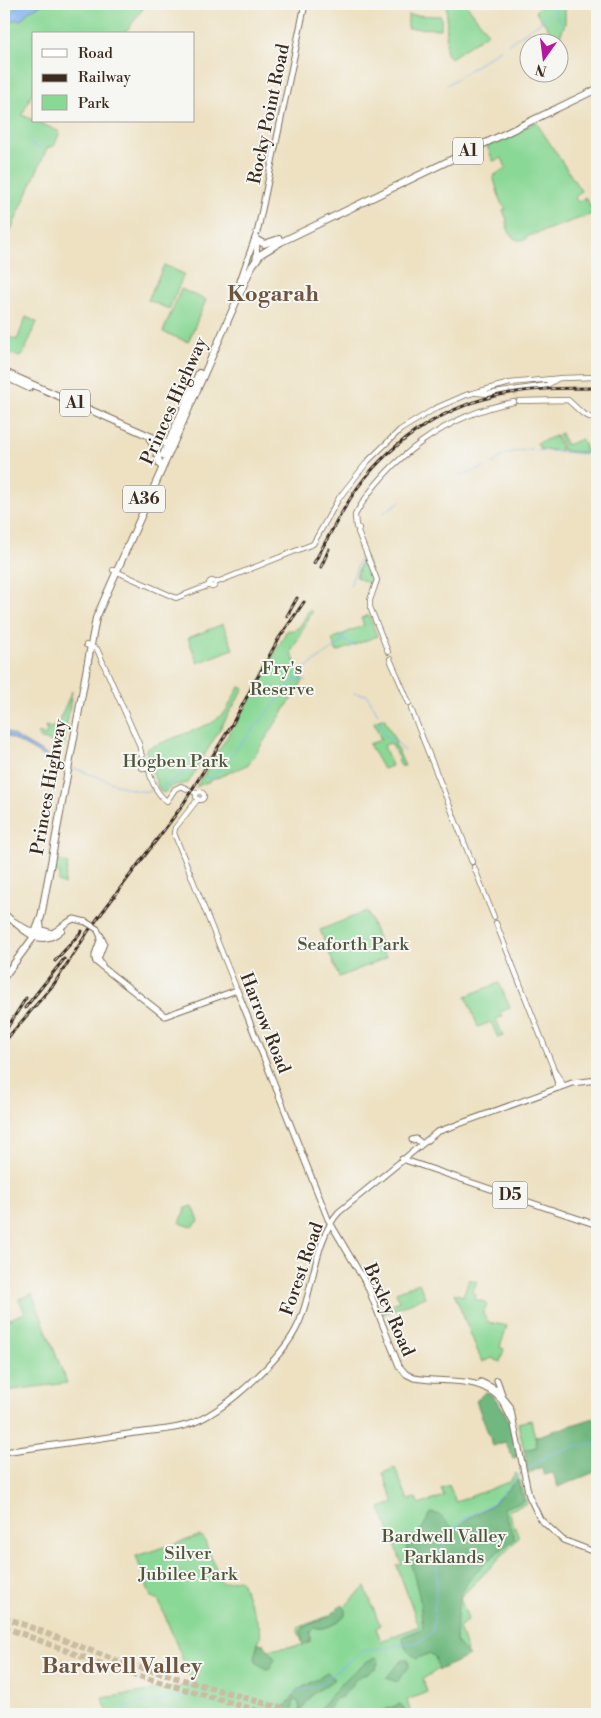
<svg xmlns="http://www.w3.org/2000/svg" width="601" height="1718" viewBox="0 0 601 1718" font-family="'Libre Bodoni',serif">
	<rect width="100%" height="100%" fill="#f6f6f2"/>
	<filter id="ink" filterUnits="userSpaceOnUse"><feTurbulence type="fractalNoise" baseFrequency=".02" numOctaves="2"/><feDisplacementMap in="SourceGraphic" scale="10" xChannelSelector="R" yChannelSelector="G"/><feConvolveMatrix kernelMatrix="1 2 1 2 8 2 1 2 1" color-interpolation-filters="sRGB"/></filter>
	<filter id="wash" filterUnits="userSpaceOnUse"><feTurbulence type="fractalNoise" baseFrequency=".0096" numOctaves="4" result="noise"/><feDisplacementMap in="SourceGraphic" scale="20" xChannelSelector="R" yChannelSelector="G"/><feGaussianBlur stdDeviation="1.12" result="paint"/><feColorMatrix in="noise" values="0 0 0 0 0 0 0 0 0 0 0 0 0 0 0 0 0 1.4 0 .05"/><feComposite in="paint" operator="in"/></filter>
	<g filter="url(#wash)">
		<rect width="100%" height="100%" fill="#ede1c2"/>
		<path fill="#8ad896" stroke="#62815a" d="M4 4H146L129 28 122 34H34V89L22 115 60 132 54 146 47 148 4 246Z
			M447 4H466L488 33 451 58 446 54Z
			M542 4H565V24L558 41 535 11Z
			M408 15 441 16V29L408 28Z
			M536 122 581 191 575 198 578 202 585 197 595 213 526 237V239C513 243 510 235 506 223L507 220 503 210 506 209 501 203 493 176 506 168 502 158 493 161 487 146Z
			M164 265 184 274 169 309 148 300Z
			M181 289 206 300 188 342 163 332Z
			M26 317 37 322 23 355 19 357 4 350 5 335 17 340Z
			M561 433 566 445 582 439 587 453 564 451 558 434Z
			M556 436 562 451 540 449 537 443Z
			M364 554 374 581 372 585 356 577Z
			M309 610 312 612 291 652 303 681 249 764 196 787 250 700 287 630C300 633 304 619 309 610Z
			M369 615 377 636 337 652 332 639 364 625 361 618Z
			M223 624 233 649 198 663 188 638Z
			M239 687 244 688 188 783 175 785 163 793 160 791C157 783 144 753 146 749L212 723 226 711Z
			M72 691 64 746 39 738 37 732 45 736 47 733 45 726 51 728 57 725Z
			M384 718 396 742 395 744 405 766H401L392 744 389 743 384 746 392 766 383 769 370 746 369 744 381 740 374 722Z
			M56 860 68 864 64 885 58 882 60 873 54 872Z
			M367 911 386 958 339 977 320 930Z
			M499 983 510 1008 500 1012 502 1017 496 1019 503 1036 498 1038 491 1022 478 1027 466 996Z
			M193 1206 199 1221 192 1227 180 1223 186 1208Z
			M469 1279 477 1282 472 1293 476 1294 475 1299 487 1303 483 1314 488 1322 507 1326 500 1347 504 1349 500 1362 492 1358 482 1362 454 1293 463 1296Z
			M419 1283 425 1297 383 1314 381 1309 399 1301 396 1292Z
			M32 1294 67 1383 4 1391V1321L25 1313 19 1299Z
			M531 1420 537 1447 524 1450 518 1423Z
			M395 1468 408 1500 416 1498 419 1505 444 1496 441 1488 449 1485 456 1502 509 1482 516 1473 527 1503 508 1511 519 1538 460 1598 468 1619 459 1628 467 1651 423 1679 427 1692 407 1700 411 1714H100L108 1712 102 1698 193 1685 158 1599 151 1597 136 1556 199 1536 203 1537 222 1583 238 1579 241 1581 260 1628 261 1637 258 1643 266 1669 270 1668 275 1659 267 1650 303 1645 297 1628 339 1612 365 1587 380 1625 376 1628 381 1641 419 1626 397 1566 402 1564 400 1558 380 1508 394 1503 383 1473Z"/>
		<path fill="#6fb87f" stroke="#55714e" d="M486 1391C509 1407 512 1431 517 1457L513 1458 505 1442 493 1446 476 1401Z
			M597 1417V1471L558 1487 553 1473 544 1475 541 1467 528 1474 524 1450 537 1447 535 1437Z
			M517 1480 524 1501 503 1508 515 1539C496 1554 470 1571 461 1595 456 1607 457 1627 456 1641L469 1656 439 1670 435 1657 430 1653 416 1659 406 1649 402 1637 423 1628 419 1595 406 1545 419 1534 431 1513 438 1514 455 1530 464 1521 492 1505Z
			M341 1605 345 1608V1615C336 1624 327 1630 314 1628L310 1632V1642L303 1645 301 1631 304 1627 330 1616Z
			M258 1643 264 1644 275 1659 270 1668 266 1669 256 1662 255 1654Z
			M376 1657 379 1660 376 1668 357 1678 342 1697 335 1699 326 1714H318C325 1698 360 1662 376 1657Z
			M403 1659H408L409 1667 397 1682 386 1678Z
			M327 1673 335 1679 313 1694 300 1711 299 1703 294 1699 291 1714H272L288 1704 295 1692Z
			M400 1704 408 1714H375Z"/>
		<path fill="#81b3ee" stroke="#5e6e86" d="M20 4H44L30 10 21 20H14L4 25V11L14 10Z
			M4 730 61 763 60 768 35 751 4 734Z"/>
		<g fill="none" stroke-linecap="round" stroke-linejoin="round">
			<path stroke="#81b3ee" stroke-width="1" d="M556 8V15L563 25
				M508 44 542 21 559 4
				M447 85 501 49
				M30 143 43 150
				M537 450 587 454
				M595 456H597
				M492 464 507 453 531 449
				M460 474 465 475 485 467
				M383 513 402 500
				M350 586 362 552
				M344 641 355 645
				M296 680H306
				M354 693 367 695 378 714
				M379 722 386 737 397 742 404 751
				M71 768C93 772 137 798 155 790
				M205 776 208 778 213 777 304 669 340 644 344 634
				M159 789 189 770 195 769
				M527 1469 550 1454 576 1446 597 1444
				M292 1694 317 1686 362 1651 421 1642 433 1631 438 1557 450 1531 464 1519 493 1503 521 1473
				M118 1714 128 1706 194 1694"/>
		</g>
	</g>
	<g filter="url(#ink)">
		<g fill="none" stroke-linecap="round" stroke-linejoin="round">
			<path stroke="#c9bca1" stroke-width="4.5" stroke-dasharray="4.5 2" stroke-linecap="butt" d="M515 391 516 398"/>
			<path stroke="#c9bca1" stroke-width="6" stroke-dasharray="6 3" stroke-linecap="butt" d="M4 1617 115 1660 301 1714
				M4 1627 112 1668 269 1714"/>
			<g stroke="#796a57" stroke-width="6">
				<path id="secondary" d="M477 393 488 394 547 385 557 379
					M519 401 568 400 582 413 597 421
					M113 570 176 598 210 585
					M209 584a3 3 0 1 1 6 0a3 3 0 1 1-6 0Z
					M215 583 313 544 339 498 368 461 400 430 436 408 466 395 510 383 562 378 597 377
					M86 645 97 649 139 744 143 761
					M388 652 370 607V600L377 580 358 532 359 528 356 527 355 515C388 457 449 414 514 402
					M390 659 409 703
					M411 709 472 862
					M143 761 149 764C148 776 157 795 167 801L175 789 181 786 196 793
					M143 761 141 767 145 769 148 767
					M196 796a4 4 0 1 1 8 0a4 4 0 1 1-8 0Z
					M198 799 175 828 174 833 237 990
					M474 867 494 917
					M496 923 554 1070 564 1086"/>
			</g>
			<g stroke="#796a57" stroke-width="7">
				<path id="primary" d="M256 260 257 242
					M240 281 258 229 305 4
					M4 913C21 928 39 951 62 930
					M10 919C23 926 38 940 54 932 61 928 66 922 74 919L86 922
					M97 929 104 943 98 959 102 965
					M101 936C100 945 92 954 96 962L165 1016 237 990 328 1219 367 1285 399 1366 406 1374 414 1378C444 1384 480 1374 502 1401 506 1407 509 1415 513 1422
					M554 1070 559 1088
					M412 1140 416 1139 421 1143
					M402 1159 597 1225
					M497 1380 502 1394
					M481 1382 497 1390 510 1406 529 1496 540 1519 563 1540 597 1553
					M4 1452C47 1446 91 1440 135 1433 154 1430 177 1430 195 1422 228 1408 283 1358 298 1325 313 1293 315 1237 339 1212L437 1132 572 1083 597 1080"/>
			</g>
			<g stroke="#796a57" stroke-width="8">
				<path id="highway" d="M257 240 264 244 279 239
					M4 372 170 445
					M4 376 29 388
					M150 440 156 450 160 465
					M163 455 199 373
					M40 923 41 930 51 933
					M4 977 33 938 41 917 96 618 252 266 261 254 281 242 597 89"/>
			</g>
			<use href="#secondary" stroke="#fff" stroke-width="4.5"/>
			<use href="#primary" stroke="#fff" stroke-width="5"/>
			<use href="#highway" stroke="#fff" stroke-width="6"/>
			<g stroke="#3b2a1e" stroke-width="3">
				<path id="rail" d="M314 563C328 538 341 511 358 487 394 438 450 403 510 393 539 388 568 388 597 388
					M321 567 329 549
					M287 616 297 598
					M55 961 82 931
					M25 1008 64 959
					M4 1033 26 998
					M4 1042 54 984 89 930 182 806 231 726 279 638 304 602"/>
			</g>
			<use href="#rail" stroke="#f6f6f2" stroke-width="1" stroke-dasharray="4" stroke-linecap="butt"/>
			<g stroke="#796a57" stroke-width="7" stroke-linecap="butt">
				<path id="primary-bridge" d="M86 922 97 929"/>
			</g>
			<use href="#primary-bridge" stroke="#fff" stroke-width="5"/>
		</g>
	</g>
	<g text-anchor="middle" dominant-baseline="central" stroke-width="4" stroke-linejoin="round" paint-order="stroke">
		<g fill="#f6f6f2" stroke="#73675e" stroke-width="1">
			<rect x="453" y="137.5" width="30" height="27" rx="4"/>
			<rect x="60" y="389.5" width="30" height="27" rx="4"/>
			<rect x="123" y="485.5" width="42" height="27" rx="4"/>
			<rect x="492.5" y="1181.5" width="35" height="27" rx="4"/>
		</g>
		<g font-size="16" font-weight="bold" fill="#3b2a1e">
			<text x="468" y="151">A1</text>
			<text x="75" y="403">A1</text>
			<text x="144" y="499">A36</text>
			<text x="510" y="1195">D5</text>
		</g>
		<g font-size="18" fill="#3b2a1e" stroke="#f6f6f2">
			<text transform="translate(269 114) rotate(-78)">Rocky Point Road</text>
			<text transform="translate(174 401) rotate(-66)">Princes Highway</text>
			<text transform="translate(49 787) rotate(-80)">Princes Highway</text>
			<text transform="translate(265 1023) rotate(68)">Harrow Road</text>
			<text transform="translate(302 1269) rotate(-71)">Forest Road</text>
			<text transform="translate(389 1310) rotate(66)">Bexley Road</text>
		</g>
		<g font-size="18" fill="#4f563c" stroke="#f6f6f2">
			<text x="282" y="668">Fry's<tspan x="282" dy="21">Reserve</tspan></text>
			<text x="175" y="761">Hogben Park</text>
			<text x="353" y="944">Seaforth Park</text>
			<text x="444" y="1536">Bardwell Valley<tspan x="444" dy="21">Parklands</tspan></text>
			<text x="188" y="1553">Silver<tspan x="188" dy="21">Jubilee Park</tspan></text>
		</g>
		<g font-size="22" font-weight="bold" fill="#6d5540" stroke="#f6f6f2">
			<text x="273" y="294">Kogarah</text>
			<text x="122" y="1666">Bardwell Valley</text>
		</g>
	</g>
	<rect width="601" height="1718" fill="none" stroke="#f6f6f2" stroke-width="20"/>
	<rect x="32" y="32" width="162" height="90" fill="#f6f6f2" stroke="#aba49d"/>
	<rect x="42" y="49" width="25" height="8" fill="#ffffff" stroke="#aba49d"/>
	<text x="78" y="58" font-size="15" fill="#3b2a1e">Road</text>
	<rect x="42" y="74" width="25" height="8" fill="#3b2a1e" stroke="#aba49d"/>
	<text x="78" y="82" font-size="15" fill="#3b2a1e">Railway</text>
	<rect x="42" y="95" width="25" height="15" fill="#8ad896" stroke="#aba49d"/>
	<text x="78" y="108" font-size="15" fill="#3b2a1e">Park</text>
	<g transform="translate(544 58) rotate(194)"><circle r="24" fill="#f6f6f2" stroke="#aba49d"/>
	<path d="M0-4L9 19L0 12L-9 19Z" fill="#b5179e"/>
	<text y="-8" font-size="14" font-weight="bold" text-anchor="middle" fill="#3b2a1e">N</text>
	</g>
</svg>
